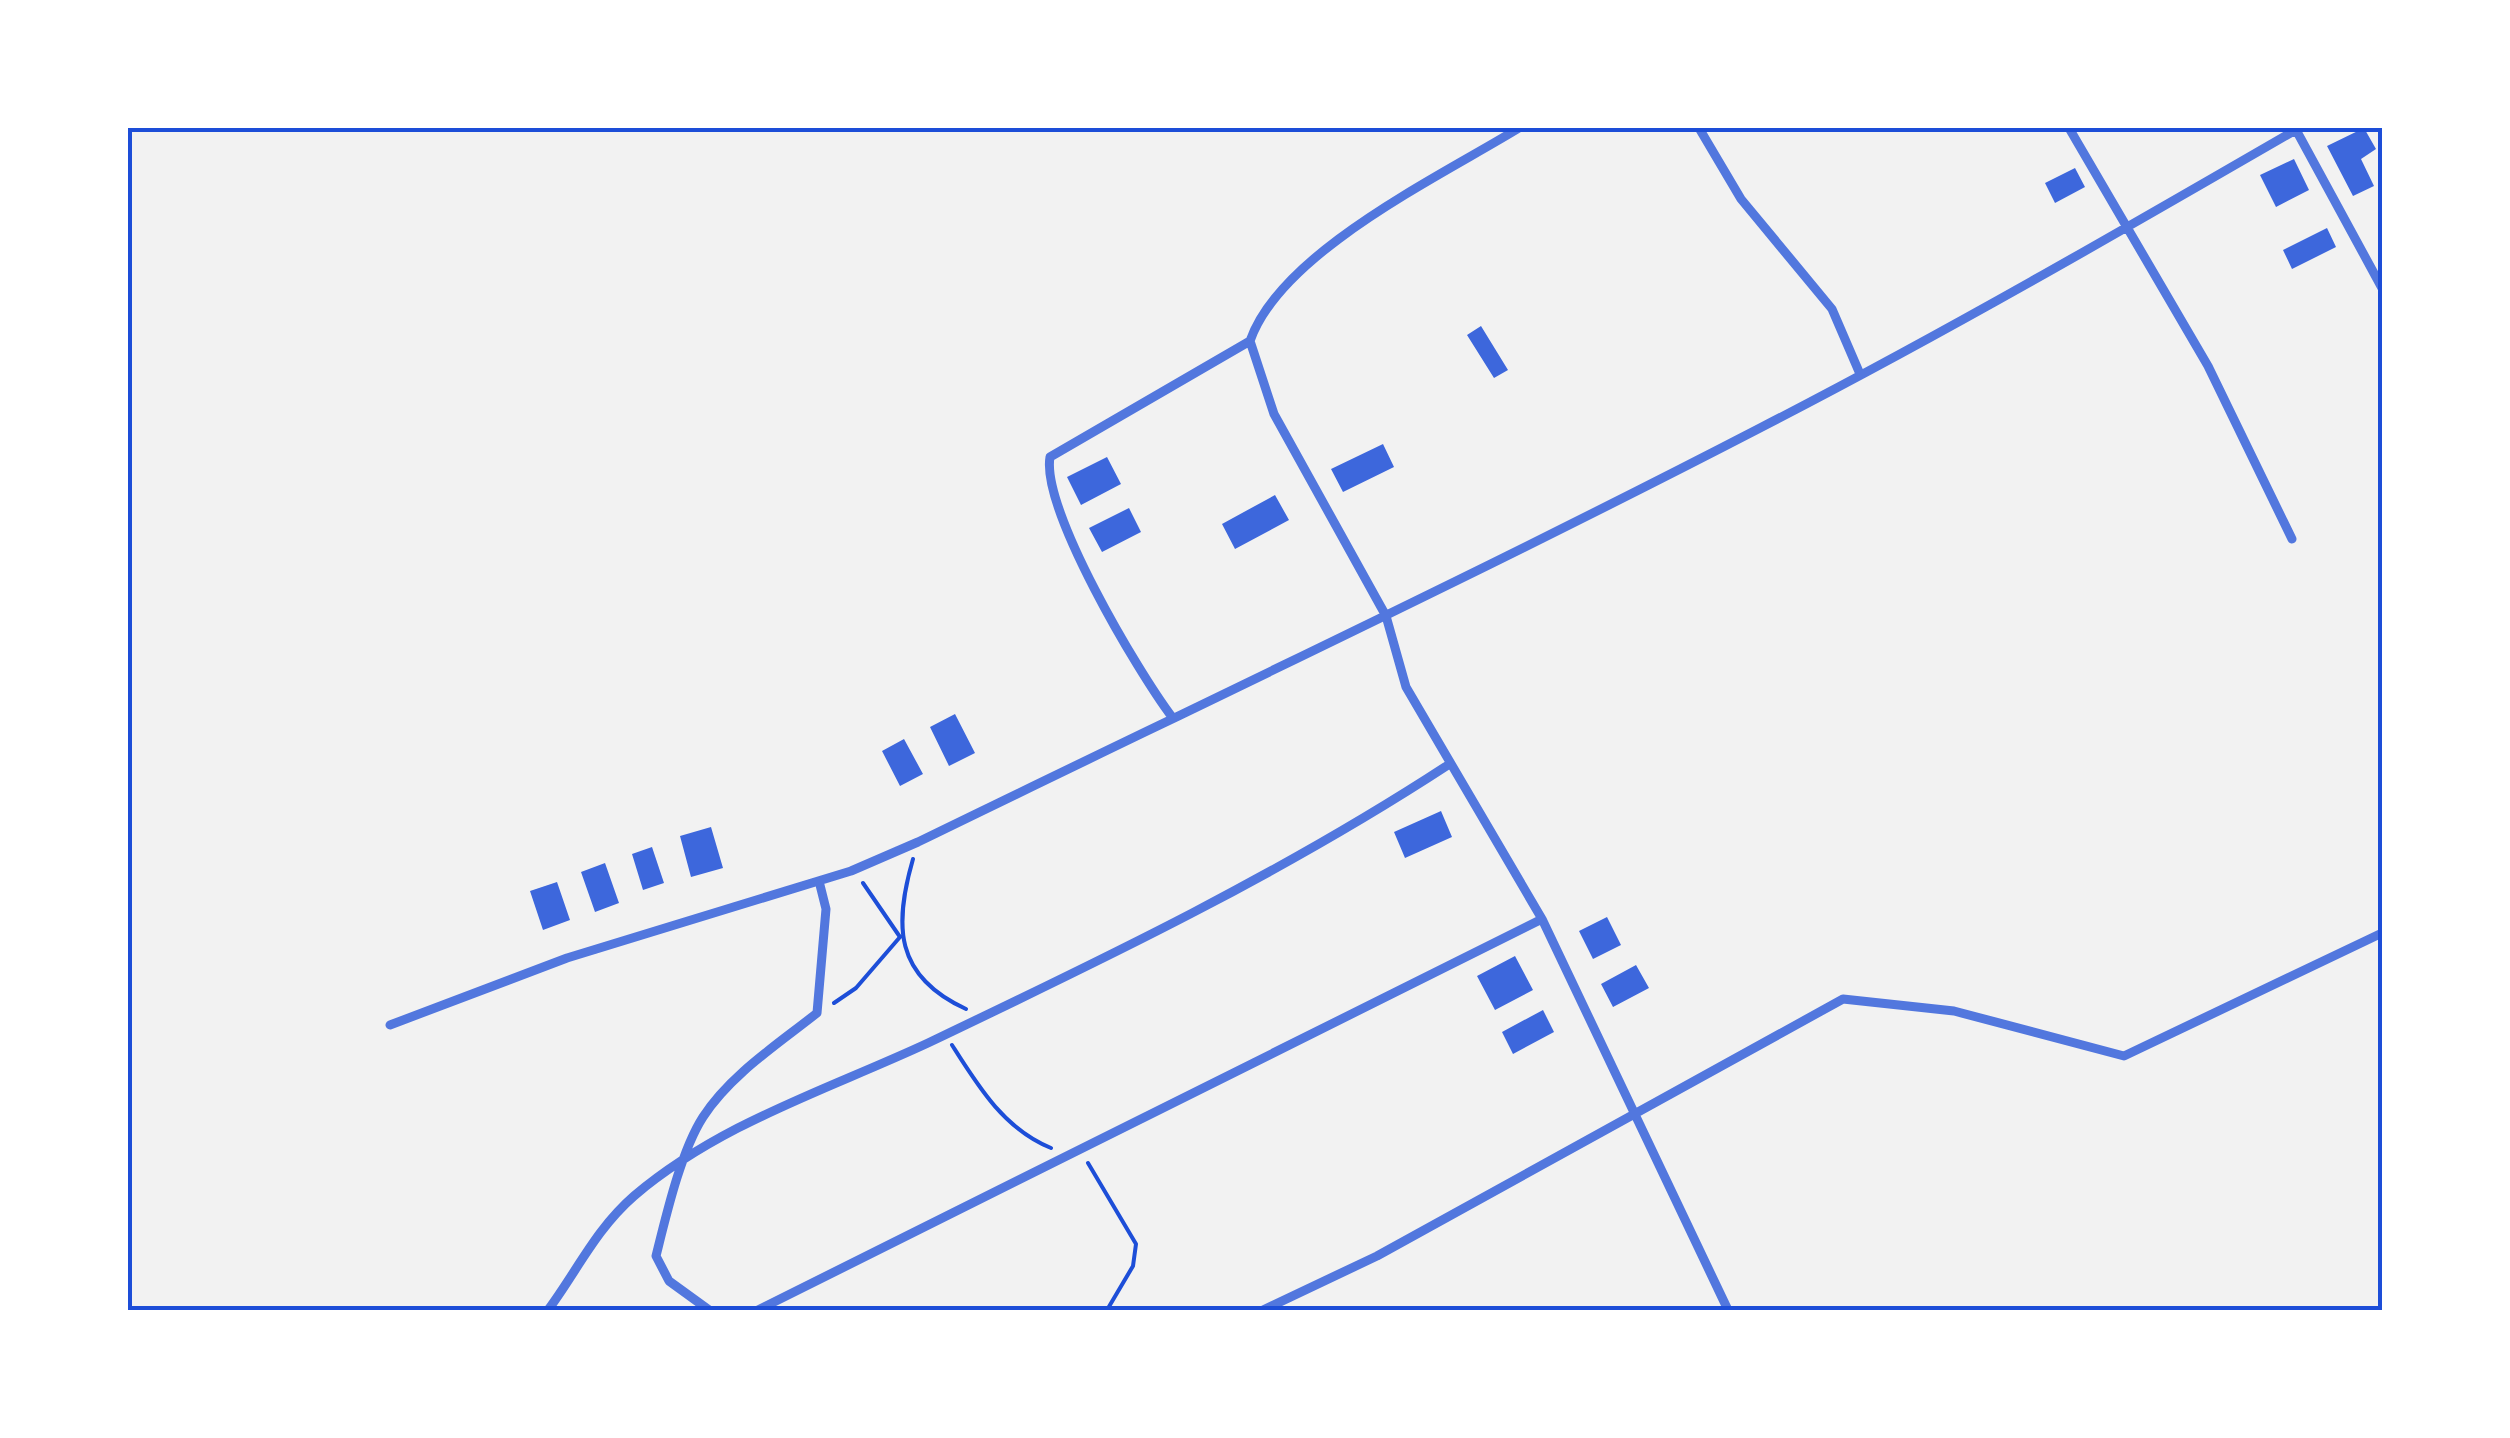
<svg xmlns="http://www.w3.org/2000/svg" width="2510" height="1438" viewBox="0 0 2510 1438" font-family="'DM Sans',sans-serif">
	<rect width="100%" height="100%" fill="#f2f2f2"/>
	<path fill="#3d67dc" d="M2364 128 2376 149 2361 159 2374 186 2353 196 2327 146Z
		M2294 159 2309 190 2276 207 2260 175Z
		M2075 168 2085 187 2055 203 2045 183Z
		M2327 228 2336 247 2292 269 2283 250Z
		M1481 326 1508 370 1494 378 1467 335Z
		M1383 444 1394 467 1343 492 1331 469Z
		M1107 457 1121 484 1081 505 1067 477Z
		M1275 495 1289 520 1235 549 1222 524Z
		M1129 508 1141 532 1102 552 1089 528Z
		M955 714 975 753 949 766 930 727Z
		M904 739 923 774 900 786 882 751Z
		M1441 811 1452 837 1405 858 1394 832Z
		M711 827 723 868 691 877 680 836Z
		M652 847 664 883 643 890 632 854Z
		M605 863 619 903 595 912 581 872Z
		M557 882 570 920 543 930 530 891Z
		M1607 917 1621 945 1593 959 1579 931Z
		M1515 956 1533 990 1495 1010 1477 976Z
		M1636 965 1649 988 1613 1007 1601 984Z
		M1543 1010 1554 1032 1513 1054 1502 1032Z"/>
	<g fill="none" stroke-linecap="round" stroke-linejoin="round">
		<path stroke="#1d4ed8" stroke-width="4" d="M913 859C894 925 894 976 966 1009
			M834 1003 856 988 900 937 863 883
			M952 1045C978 1086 1004 1129 1051 1148
			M1088 1163 1136 1244 1133 1266 1107 1310"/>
		<path stroke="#5277de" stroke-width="9" d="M1519 128C1439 177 1281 252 1250 341L1274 414 1386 616 1406 687 1542 919 1728 1310
			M1699 128 1741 199 1832 309 1860 374
			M2069 128 2208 366 2292 539
			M2295 128 2382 288
			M1172 717C1138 672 1041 509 1050 457L1250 341
			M390 1025 567 958 851 871 918 842C1199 705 1482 572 1760 428 1943 334 2121 231 2299 128
			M548 1310C577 1271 596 1229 634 1196 720 1123 827 1090 928 1043 1106 958 1283 873 1448 765
			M709 1310 669 1281 656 1256C666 1216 681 1151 703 1117 730 1075 778 1044 817 1013L826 909 819 881
			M758 1310 1542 919
			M1263 1310 1377 1256 1843 999 1954 1011 2124 1056 2382 933"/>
	</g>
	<rect width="2510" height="1438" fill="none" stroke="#ffffff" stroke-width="260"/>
	<rect x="130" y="130" width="2250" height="1178" fill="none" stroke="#1d4ed8" stroke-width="4"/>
</svg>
